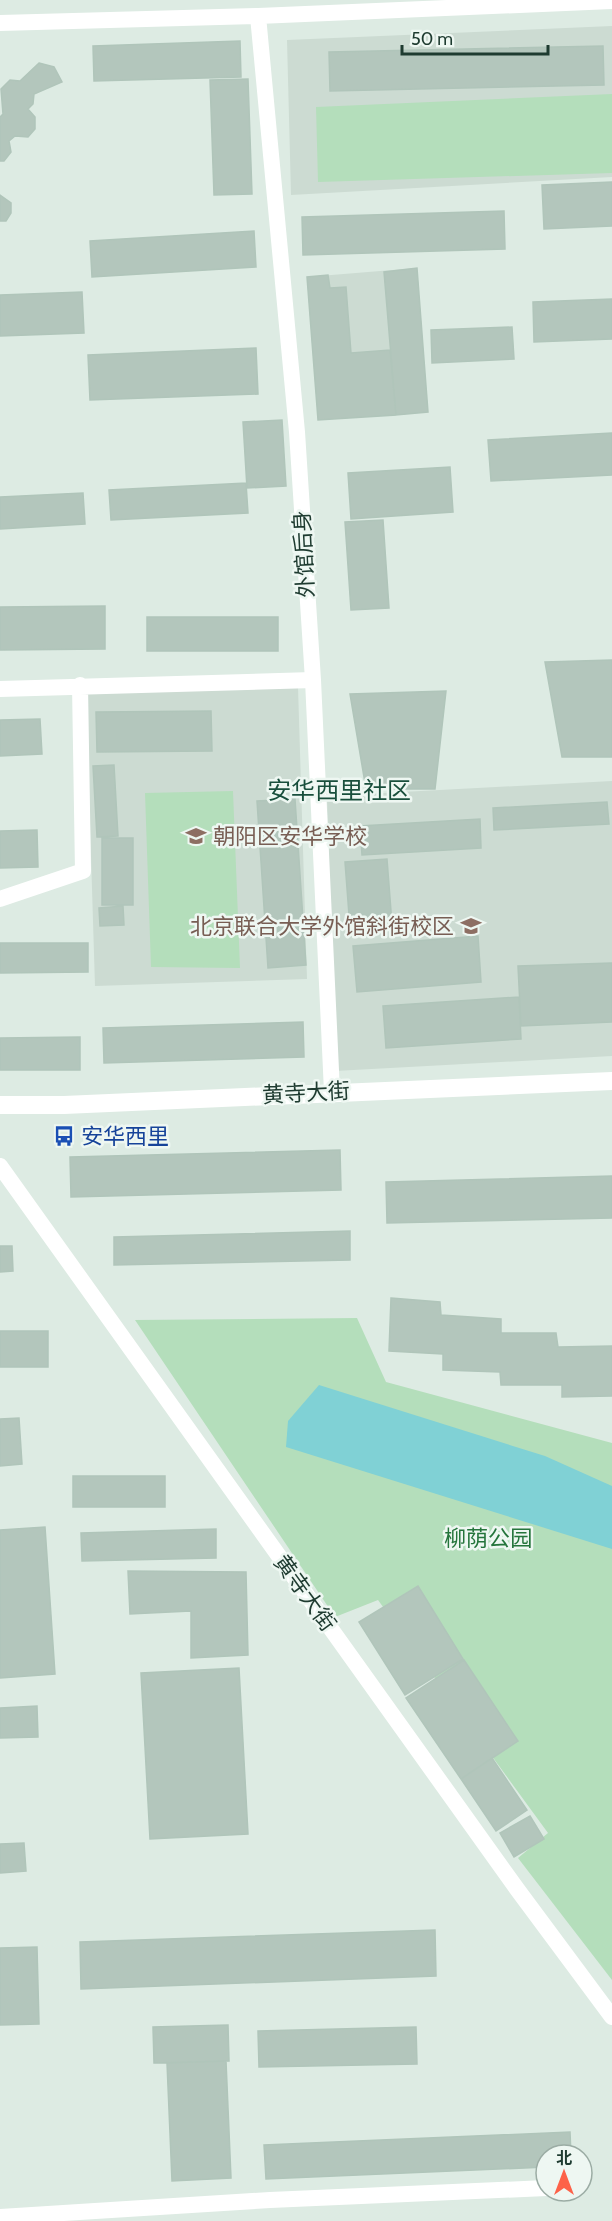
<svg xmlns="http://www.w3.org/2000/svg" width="612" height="2221" viewBox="0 0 612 2221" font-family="Cabin,'Noto Sans SC',sans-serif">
	<rect width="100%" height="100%" fill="#ddebe3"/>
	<path fill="#ccdbd2" d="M612 26V177L291 195 287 40Z
		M417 268 428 412 318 420 307 277Z
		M298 687 307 979 95 986 86 693Z
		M612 781V1056L335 1071 327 796Z"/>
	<path fill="#b4debb" d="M612 94V173L318 182 316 107Z
		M233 791 240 968 151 967 145 793Z
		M357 1318 386 1382 612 1443V1980L518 1858 548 1833 378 1600 335 1617 135 1320Z"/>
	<path fill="#80d1d5" d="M319 1385 545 1456 612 1486V1549L286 1447 288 1421Z"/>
	<path fill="#b3c6bc" stroke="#b0c5ba" stroke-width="1.5" d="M240 41 241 77 94 81 93 46Z
		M603 46 604 85 330 91 329 52Z
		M39 63 54 67 62 82 34 94 33 104 28 109 35 117V129L28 137 15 136 9 141 11 152 4 161H0V117L3 114 1 89 10 80 20 81Z
		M248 79 252 194 214 195 210 80Z
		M612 182V226L544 229 542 185Z
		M0 195 11 203V213L6 221H0Z
		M504 211 505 249 303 255 302 217Z
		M254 231 256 267 92 277 90 241Z
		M417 268 428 412 396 415 384 272Z
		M328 275 330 288 346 287 351 353 390 350 396 415 318 420 307 277Z
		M82 292 84 333 0 336V295Z
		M612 299V339L534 342 533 302Z
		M512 327 514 359 432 363 431 330Z
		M256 348 258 394 90 400 88 355Z
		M282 420 286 486 247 488 243 422Z
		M612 433V475L491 481 488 440Z
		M450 467 453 512 351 519 348 473Z
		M246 483 248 513 111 520 109 490Z
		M83 493 85 524 0 529V497Z
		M383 520 389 608 351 610 345 522Z
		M105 606V649L0 650V607Z
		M147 617H278V651H147Z
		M612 660V757H562L545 662Z
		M446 691 435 789H366L350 694Z
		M211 711 212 751 97 752 96 712Z
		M40 719 42 754 0 756V720Z
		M114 765 118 836 97 837 93 766Z
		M295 799 306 965 268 968 257 801Z
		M607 802 609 824 494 830 493 808Z
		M480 819 481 848 362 855 360 826Z
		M37 830 38 867 0 868V831Z
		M102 838H133V905H102Z
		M387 859 392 924 350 928 345 862Z
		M123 906 124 925 100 926 99 908Z
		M478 936 481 982 357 992 353 946Z
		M0 943H88V972L0 973Z
		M612 963V1022L521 1026 518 966Z
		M519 997 521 1039 386 1048 383 1006Z
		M303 1022 304 1057 104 1063 103 1028Z
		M80 1037V1070H0V1038Z
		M340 1150 341 1190 71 1197 70 1157Z
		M612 1176V1218L387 1223 386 1182Z
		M350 1231V1260L114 1265V1237Z
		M0 1246H12L13 1271 0 1272Z
		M391 1298 440 1302 441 1315 501 1319V1333H556L558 1347 612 1346V1396L562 1397V1385H501L500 1372 443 1370V1354L389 1351Z
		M0 1331H48V1367H0Z
		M19 1418 22 1464 0 1466V1419Z
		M73 1476H165V1507H73Z
		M45 1527 55 1674 0 1678V1530Z
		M216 1529V1558L82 1561 81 1533Z
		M128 1571 246 1572 248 1655 191 1658V1611L130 1614Z
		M418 1586 463 1659 405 1695 359 1622Z
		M464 1660 518 1741 461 1779 406 1698Z
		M239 1668 248 1834 150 1839 141 1673Z
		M37 1706 38 1737 0 1738V1708Z
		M492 1758 527 1810 496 1831 461 1779Z
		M530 1816 544 1839 514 1857 500 1833Z
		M24 1843 26 1871 0 1873V1844Z
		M435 1930 436 1976 81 1989 80 1942Z
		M37 1947 39 2024 0 2025V1948Z
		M228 2025 229 2061 154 2063 153 2027Z
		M416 2027 417 2064 259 2067 258 2031Z
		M226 2061 231 2178 172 2181 167 2063Z
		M570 2132 571 2155H546V2167L266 2179 264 2145Z"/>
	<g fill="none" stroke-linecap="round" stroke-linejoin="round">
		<path stroke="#fff" stroke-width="16" d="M258 16 297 432 313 680 332 1092
			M0 23 258 16 612 1
			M0 689 313 680
			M0 899 83 871 80 685
			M0 1166 517 1889 612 2017
			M0 2217 270 2200 546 2188"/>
		<path stroke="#fff" stroke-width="18" d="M0 1105H64L612 1081"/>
	</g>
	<defs>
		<g id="school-bare" transform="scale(1.62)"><path d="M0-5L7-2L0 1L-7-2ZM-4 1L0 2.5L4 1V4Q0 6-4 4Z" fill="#8d6e63" stroke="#eef7f2" stroke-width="2.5" paint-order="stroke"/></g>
		<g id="university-bare" transform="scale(1.62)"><path d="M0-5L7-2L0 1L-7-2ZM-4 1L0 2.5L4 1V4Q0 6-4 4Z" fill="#8d6e63" stroke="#eef7f2" stroke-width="2.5" paint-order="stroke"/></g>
		<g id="bus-bare" transform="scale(1.62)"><path d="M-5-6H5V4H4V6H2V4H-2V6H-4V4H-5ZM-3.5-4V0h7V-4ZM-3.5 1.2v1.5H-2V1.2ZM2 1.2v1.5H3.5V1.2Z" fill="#1a4fb4" stroke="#eef7f2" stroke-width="2.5" paint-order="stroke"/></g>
	</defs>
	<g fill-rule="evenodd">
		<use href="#school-bare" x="196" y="836"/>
		<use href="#university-bare" x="471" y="926"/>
		<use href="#bus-bare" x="64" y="1136"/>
	</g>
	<g text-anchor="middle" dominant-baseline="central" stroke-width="5" stroke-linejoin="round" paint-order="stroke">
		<g font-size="22" fill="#1e3b30" stroke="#eef7f2">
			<text transform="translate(304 554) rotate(-93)">外馆后身</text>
			<text transform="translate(306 1093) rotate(-3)">黄寺大街</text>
			<text transform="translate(305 1593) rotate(54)">黄寺大街</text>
		</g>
		<g font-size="22" fill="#785e54" stroke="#eef7f2" text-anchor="start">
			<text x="213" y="836">朝阳区安华学校</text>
			<text x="454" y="926" text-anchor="end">北京联合大学外馆斜街校区</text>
		</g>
		<g font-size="22" fill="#164399" stroke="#eef7f2" text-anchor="start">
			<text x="81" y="1136">安华西里</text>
		</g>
		<g font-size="22" fill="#25753c" stroke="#eef7f2">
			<text x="488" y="1538">柳荫公园</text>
		</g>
		<g font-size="24" fill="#194f3c" stroke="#eef7f2">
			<text x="339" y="790">安华西里社区</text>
		</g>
	</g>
	<g transform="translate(564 2173)"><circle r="28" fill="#eef7f2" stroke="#9baca4" stroke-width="1.5"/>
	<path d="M0-4.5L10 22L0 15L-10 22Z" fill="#fd6249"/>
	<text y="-9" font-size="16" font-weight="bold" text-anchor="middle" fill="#1e3b30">北</text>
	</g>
	<path d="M402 45v9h146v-9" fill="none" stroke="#1e3b30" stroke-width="3"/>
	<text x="411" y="45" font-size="18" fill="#1e3b30" stroke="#eef7f2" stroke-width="4.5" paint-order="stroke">50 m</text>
</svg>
